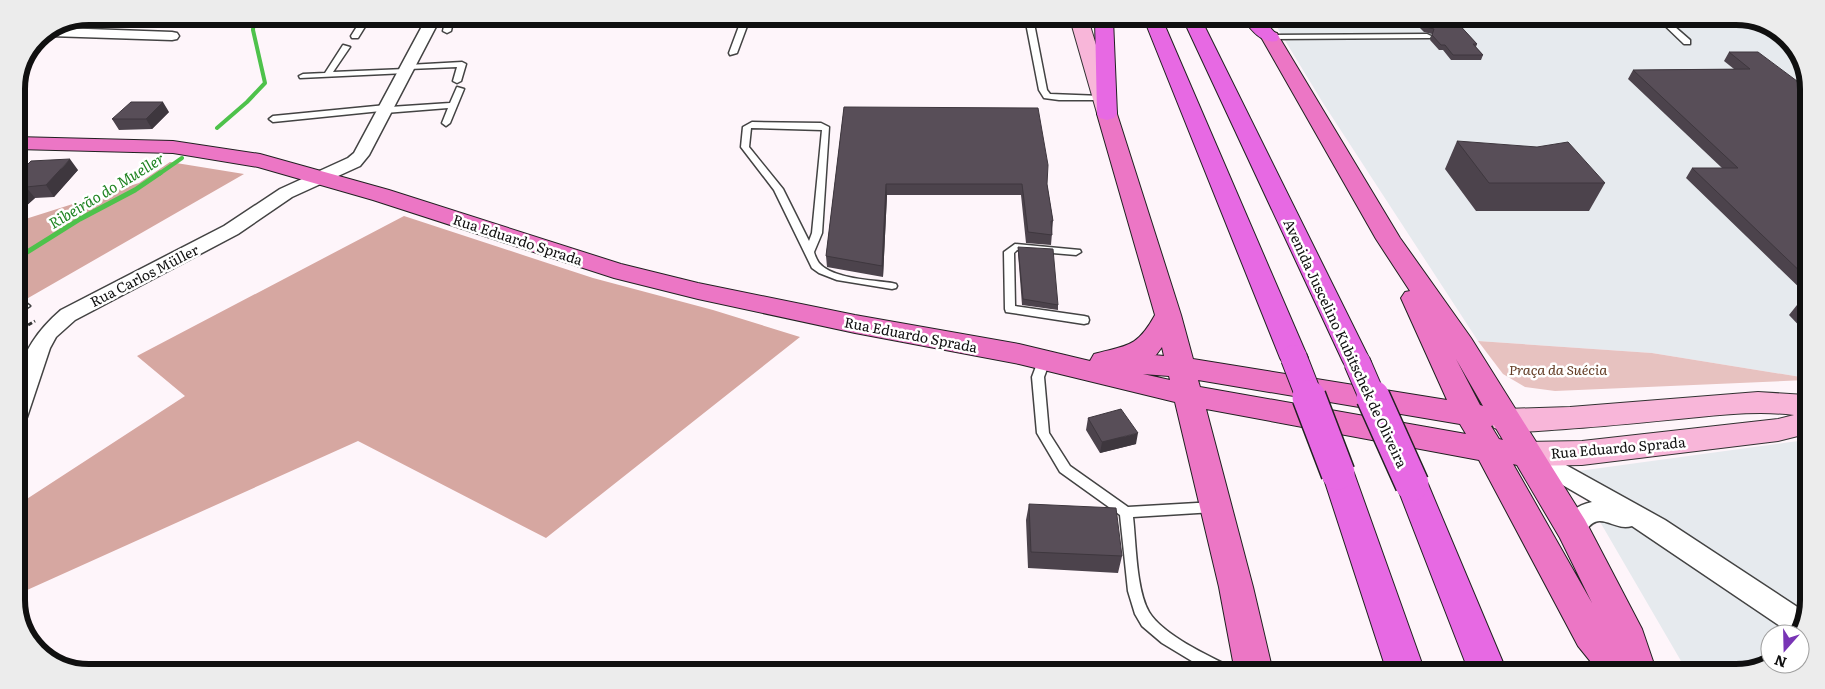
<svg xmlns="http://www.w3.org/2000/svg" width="1825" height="689" viewBox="0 0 1825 689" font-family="Literata,serif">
	<rect width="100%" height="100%" fill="#fef5fa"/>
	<path fill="#e6eaee" d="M1272 19 1760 20 1794 45 1809 84 1807 378 1652 353 1478 341 1323 103Z
		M1806 440 1805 624 1797 634H1770V661L1736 673H1688L1571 472Z"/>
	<path fill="#e7c2c0" d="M1478 341 1652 353 1807 378 1806 380 1555 391 1525 387 1503 374Z"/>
	<path fill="#d6a7a1" d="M170 162 244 174 16 305V222L139 183Z
		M404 216 593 278 713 310 800 337 546 538 358 441 16 595V506L185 396 137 356Z"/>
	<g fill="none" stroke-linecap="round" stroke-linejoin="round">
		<path stroke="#4ec24b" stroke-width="4" d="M217 128 247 102 265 83 253 30 254 17
			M159 174 182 158"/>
		<path stroke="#4ec24b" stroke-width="5" d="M16 259 80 219 135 190 160 173"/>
		<g stroke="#434343" stroke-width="3">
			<path id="service" d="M363 17H371L358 38H352L351 36Z
				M446 17H454L451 31 447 33 443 31Z
				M742 18H750L737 53 730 55 729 53Z
				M1025 18H1033L1047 90 1050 94 1102 96H1105V100H1059L1044 98 1039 90Z
				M1659 20H1667L1690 40V44H1684Z
				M1427 34 1431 36 1430 38 1270 39 1266 37 1270 35Z
				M343 45 350 47 333 72 405 69V65H408L462 62 466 64 461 81 457 83 453 81 457 67 409 69V73H406L300 78 299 76 303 74 325 73Z
				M457 87 464 89 450 123 446 126 442 123 448 108 385 113 381 111 273 122 269 119 273 116 386 105 390 107 450 103Z
				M752 122 821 123 829 127 822 233 814 252C815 256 817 260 819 263 832 279 873 280 892 283L896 284 897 286 896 288 892 289 837 280 819 273 812 268 774 190 741 147 743 127ZM751 128 822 130 812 233 809 241 783 189 749 147Z
				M1015 244 1080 250 1081 252 1076 255 1017 250 1014 253 1015 306 1084 316 1088 317 1089 320 1088 323 1084 324 1006 312 1005 309 1004 252Z
				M25 302 30 306 16 315V307Z
				M1044 357 1050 361 1044 377 1049 433 1070 466 1128 507 1214 502 1219 503 1221 507 1219 511 1214 512 1133 517C1136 542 1136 590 1149 612 1163 635 1207 655 1231 667L1233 672H1210L1162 643 1142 626 1135 614 1128 591 1120 515 1060 472 1037 433 1032 377 1038 361Z"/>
		</g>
		<g stroke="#434343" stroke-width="3">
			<path id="minor" d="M427 17H441L369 155 360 166 292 197 238 234 75 320 56 337 50 348 27 417 24 423 16 425C16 412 14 395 17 382 22 352 38 330 61 310L224 226 280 189 348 158 354 153Z
				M60 28 172 32 177 33 179 36 177 39 172 40 50 36 45 34Z
				M1529 446 1537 449 1665 520 1805 612V624L1797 634H1792L1632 526C1611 532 1598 505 1582 537L1573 540 1564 537 1560 530C1567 514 1574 506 1592 502L1521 461 1517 455 1521 449Z"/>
		</g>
		<g stroke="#323232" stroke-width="2">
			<path id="secondary" d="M1070 19H1088L1117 113 1114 117 1107 119 1100 117 1097 113Z
				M1758 392 1806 395V434L1778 441 1582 465 1526 466 1515 462 1511 454 1515 446 1526 442 1582 441 1778 419 1794 415C1762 411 1730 414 1699 417 1655 421 1611 426 1566 429 1543 430 1517 435 1494 428L1490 420 1494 412 1505 409 1570 407Z"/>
		</g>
		<g stroke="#212121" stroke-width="2">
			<path id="primary" d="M1270 31 1277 33 1279 37 1400 238 1471 338 1585 520 1642 629 1657 673 1599 672 1578 646 1479 460 1206 409 1253 587 1273 672H1235L1219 587 1175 402 1019 364 855 333 698 299 614 278 373 200 258 167 173 153 16 149V137L173 141 260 154 389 190 621 264 698 283 855 315 1019 344 1090 361 1094 354C1127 345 1137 348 1155 315L1097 114 1100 110 1107 108 1114 110 1117 114 1181 315 1193 359 1447 400 1401 298 1405 292 1410 291 1376 239 1261 37 1263 33ZM1162 347 1164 356 1154 355H1156ZM1456 359 1483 406 1480 405ZM1143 374 1169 376 1170 380ZM1198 380 1460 424 1466 434 1200 387ZM1494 425 1503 440 1499 439 1491 426ZM1513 464 1517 465 1560 538 1592 603Z"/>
		</g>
		<g stroke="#212121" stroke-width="2">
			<path id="motorway" d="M1095 19H1113L1117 114 1114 118 1107 120 1100 118 1097 114Z
				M1144 19H1162L1308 358 1304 365 1294 368 1284 365 1280 358Z
				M1183 19H1201L1371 362 1367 369 1357 372 1347 369 1343 362Z
				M1243 19H1262L1279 37 1277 41C1262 44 1251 30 1243 19Z
				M1338 461 1349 464 1354 473 1425 672H1387L1322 473 1327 464Z
				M1412 472 1423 475 1428 484 1507 672H1469L1396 484 1401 475Z"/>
		</g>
		<path stroke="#323232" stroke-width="3" stroke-dasharray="4.5 2.5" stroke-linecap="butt" d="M16 332 35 321"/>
		<use href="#service" fill="#fff" fill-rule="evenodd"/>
		<use href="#minor" fill="#fff" fill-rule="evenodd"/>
		<use href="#secondary" fill="#f8b6d9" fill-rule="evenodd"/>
		<use href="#primary" fill="#ec76c5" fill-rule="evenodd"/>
		<use href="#motorway" fill="#e769e3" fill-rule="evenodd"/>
		<g stroke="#212121" stroke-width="28" stroke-linecap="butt">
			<path id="motorway-bridge-far1" d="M1294 358 1310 399
				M1357 362 1373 399"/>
		</g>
		<g stroke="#212121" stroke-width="36" stroke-linecap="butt">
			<path id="motorway-bridge" d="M1309 397 1338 473
				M1373 397 1412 484"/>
		</g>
		<use href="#motorway-bridge-far1" stroke="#e769e3" stroke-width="26"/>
		<use href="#motorway-bridge" stroke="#e769e3" stroke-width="33"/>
	</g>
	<path fill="#4c434c" d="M1418 19H1454L1477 44 1476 47 1483 55 1481 60H1451L1443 50H1439L1430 40 1432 34 1424 32 1419 27 1421 23Z
		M1729 52 1809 90 1807 295 1686 178 1692 168H1722L1628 79 1633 70 1734 69 1724 61Z
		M844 107 1047 184 1053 221 1051 245 1026 243 1021 195H887L883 277 827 267 826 256Z
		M169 112 152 129 119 130 112 119Z
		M1457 141 1605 183 1589 211H1476L1445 169Z
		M16 165 78 170 54 197 35 198 16 215Z
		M1018 247 1058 305V310L1022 305 1018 253Z
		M1797 305H1807V334L1789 315Z
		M1088 418 1136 444 1100 453 1086 430Z
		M1029 504 1122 556 1118 573 1028 568 1026 520Z"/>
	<path fill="#3e373e" d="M163 102 169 112 152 129 146 119Z
		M70 159 78 170 54 197 46 185Z
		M886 184 887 195 883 277 882 266Z
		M26 187 35 198 16 215V195Z
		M1138 433 1136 444 1100 453 1102 442Z"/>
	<path fill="#584e58" stroke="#3e373e" d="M1424 19H1454L1477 44H1473L1483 55H1453L1445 45H1441L1432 35 1434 29 1426 27 1421 22H1426Z
		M1729 52H1758L1809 90 1808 142H1800L1808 148 1807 278 1692 168H1738L1633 70 1750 69Z
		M131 102H163L146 119H112Z
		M844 107 1038 108 1048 165 1047 184 1053 221H1051L1052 235 1028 232 1022 184H886L882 266 826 256Z
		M1457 141 1537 147 1568 142 1605 183H1489Z
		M70 159 46 185 26 187 16 195V165H27L31 161Z
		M1018 247 1053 249 1058 305 1023 299Z
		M1797 305H1807V315Z
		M1121 409 1138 433 1102 442 1088 418Z
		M1029 504 1116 508 1122 556 1031 552Z"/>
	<g text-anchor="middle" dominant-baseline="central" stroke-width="5" stroke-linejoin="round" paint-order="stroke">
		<g font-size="14" fill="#101010" stroke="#fff">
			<text transform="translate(518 239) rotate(18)">Rua Eduardo Sprada</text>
			<text transform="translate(144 275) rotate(-27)">Rua Carlos Müller</text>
			<text transform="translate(911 334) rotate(11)">Rua Eduardo Sprada</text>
			<text transform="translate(1346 343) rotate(65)">Avenida Juscelino Kubitschek de Oliveira</text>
			<text transform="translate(1618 447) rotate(-5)">Rua Eduardo Sprada</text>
		</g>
		<g font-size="14" font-style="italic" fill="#633c25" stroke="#fff">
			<text x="1558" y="369">Praça da Suécia</text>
		</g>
		<g font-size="15" font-style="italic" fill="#208422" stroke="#fff">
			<text transform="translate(106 190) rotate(-31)">Ribeirão do Mueller</text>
		</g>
	</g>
	<path d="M0 0H1825V689H0ZM89 25H1736A64 64 0 0 1 1800 89V600A64 64 0 0 1 1736 664H89A64 64 0 0 1 25 600V89A64 64 0 0 1 89 25Z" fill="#ececec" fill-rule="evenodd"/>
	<path fill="none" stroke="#101010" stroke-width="6" d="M89 25H1736A64 64 0 0 1 1800 89V600A64 64 0 0 1 1736 664H89A64 64 0 0 1 25 600V89A64 64 0 0 1 89 25Z"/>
	<g transform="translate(1785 649) rotate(200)"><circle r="24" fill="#ffffff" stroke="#9f9f9f"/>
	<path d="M0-4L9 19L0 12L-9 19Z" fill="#7834b5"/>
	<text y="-8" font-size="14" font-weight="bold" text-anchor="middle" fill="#101010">N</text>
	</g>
</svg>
